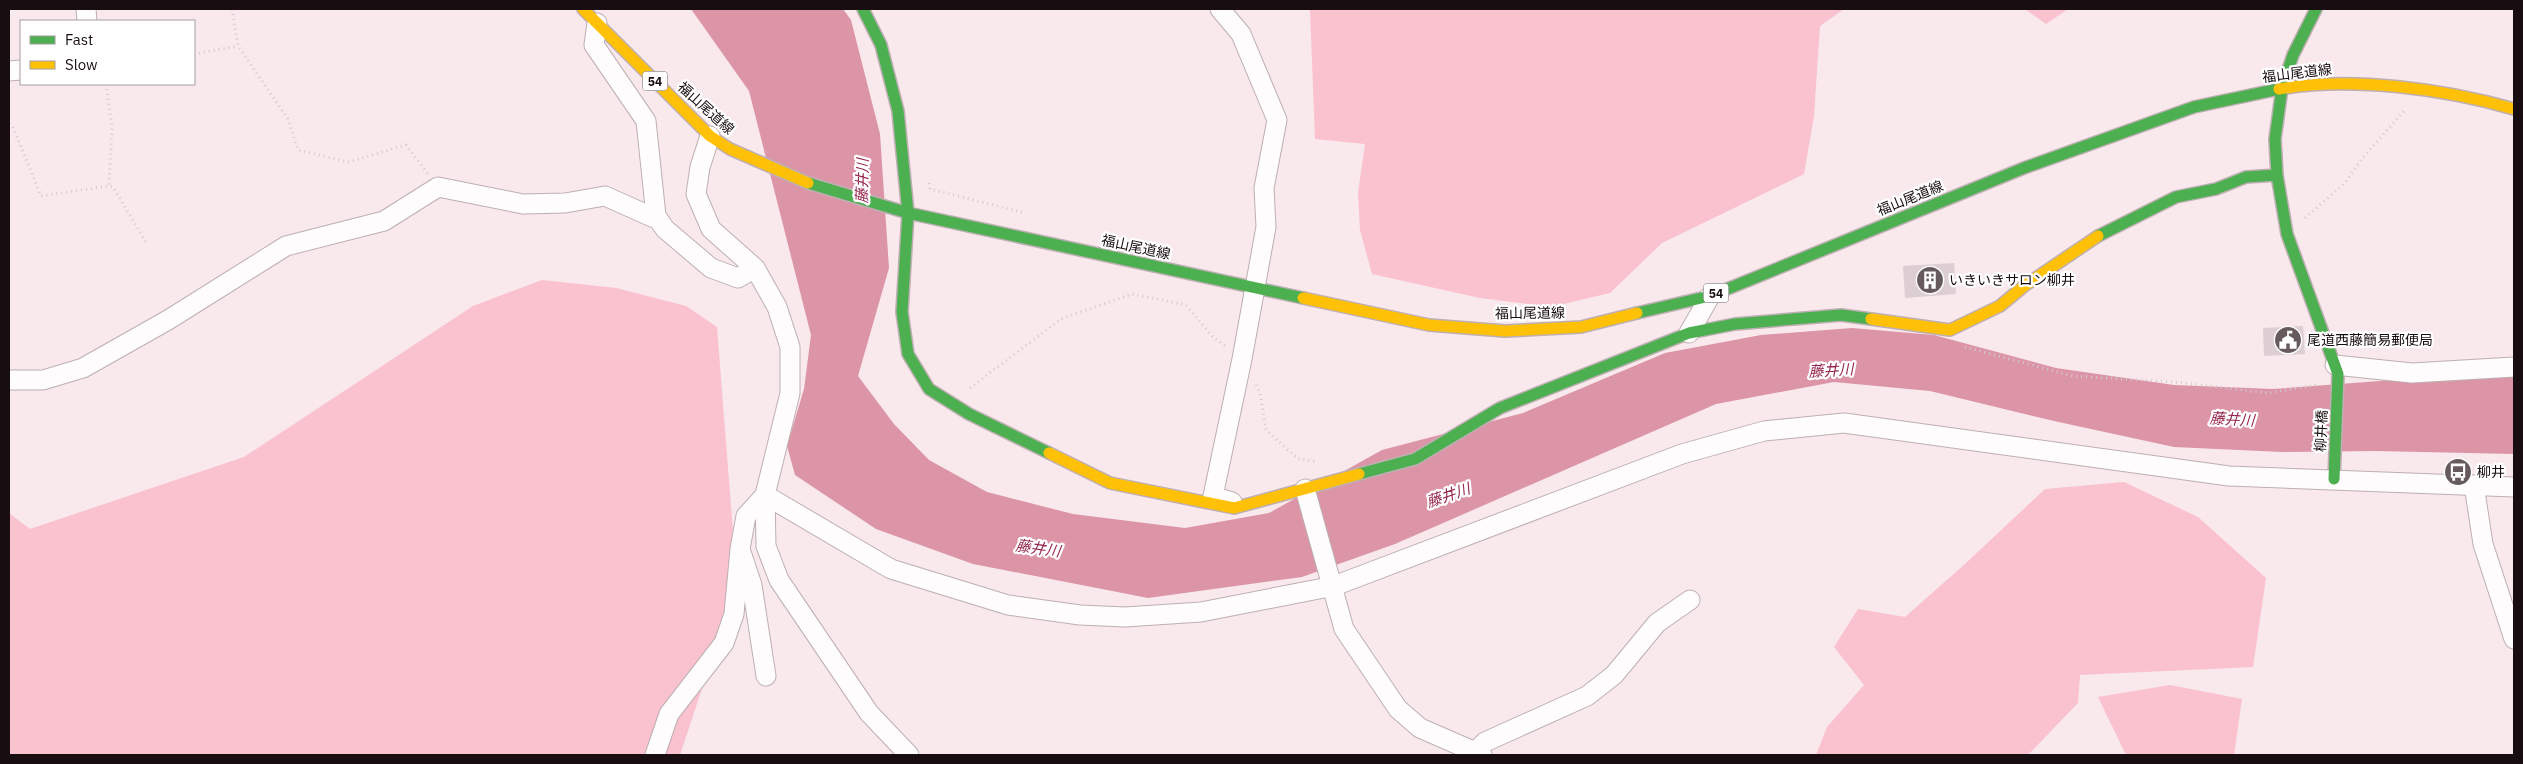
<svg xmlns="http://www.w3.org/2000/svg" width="2523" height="764" viewBox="0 0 2523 764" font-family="'IBM Plex Sans','Noto Sans JP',sans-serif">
	<rect width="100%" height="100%" fill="#f9e8ec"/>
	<path fill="#fac1cf" d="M1310 9H1844L1820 26 1814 116 1804 174 1662 243 1610 293 1551 307 1480 298 1372 274 1360 230 1358 193 1365 144 1315 139Z
		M2025 9H2068L2046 24Z
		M542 280 616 288 686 306 717 327 737 583 680 755 9 754V513L30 529 244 457 473 306Z
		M2124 482 2198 517 2266 578 2253 667 2080 675 2078 703 2028 755H1816L1827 727 1864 685 1834 647 1858 609 1905 617 1965 564 2045 489Z
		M2170 685 2242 699 2234 755H2126L2098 697Z"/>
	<path fill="#dc95a7" d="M691 9H843L851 20 880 134 889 268 858 376 894 424 929 460 987 492 1073 514 1185 528 1269 513 1382 450 1523 413 1665 353 1761 335 1852 328 1934 335 2056 368 2174 385 2273 389 2514 371V454L2376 451 2282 452 2174 447 2054 421 1930 391 1834 382 1716 404 1395 544 1302 577 1148 598 973 564 876 529 795 475 787 446 804 389 811 335 749 91Z"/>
	<path fill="#dcced2" d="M1954 263 1956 294 1905 298 1903 266Z
		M2303 326 2305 354 2264 356 2263 328Z"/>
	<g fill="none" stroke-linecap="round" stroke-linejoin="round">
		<g stroke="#bdafb2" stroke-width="21">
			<path id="street" d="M86 9 87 21
				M1220 9 1241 34 1277 120 1264 188 1266 227 1242 359 1213 496 1232 502
				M597 23 594 45 646 121 656 216 665 229 711 268 738 278 755 268
				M9 71 21 70
				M710 136 700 167 696 194 711 229 755 268 777 307 790 347V393L765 495 766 546 779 580 869 713 909 755
				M1689 333 1710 296
				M2335 365 2412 373 2514 367
				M9 380H43L83 368 168 320 286 246 384 221 438 187 523 204 565 203 605 196 652 217 656 216
				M2474 485 2483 544 2514 639
				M1305 489 1344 629 1398 709 1420 728 1482 755
				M765 495 891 569 1008 605 1080 615 1125 617 1201 612 1334 586 1682 454 1764 431 1844 423 2229 476 2514 487
				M765 495 746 516 740 549 752 585 766 676
				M1475 752 1485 742 1587 696 1614 675 1657 623 1690 600
				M655 755 669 714 724 643 734 614 740 549"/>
		</g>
		<g stroke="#bdafb2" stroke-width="14">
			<path id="fast" d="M863 9 881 45 898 111 908 213 902 312 908 354 929 389 969 414 1049 453
				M2316 9 2293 55 2282 88 2275 139 2277 175 2287 234 2338 374 2334 479
				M808 183 908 213 1303 298
				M2098 236 2176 197 2216 189 2246 177 2277 175
				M1637 313 1710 296 2024 168 2194 107 2279 89
				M1359 474 1415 459 1500 408 1689 333 1735 324 1841 315 1871 319"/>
		</g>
		<g stroke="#bdafb2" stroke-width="14">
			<path id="slow" d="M583 9 710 136 730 149 808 183
				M2279 89C2351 76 2445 89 2514 109
				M1303 298 1429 325 1505 331 1581 327 1637 313
				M1871 319 1950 330 2000 306 2024 286 2098 236
				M1049 453 1110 483 1234 508 1359 474"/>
		</g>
		<path stroke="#d0cbcc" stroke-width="3" stroke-dasharray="1 4" stroke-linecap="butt" d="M232 9 238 46 288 119 298 150 348 162 406 145 428 174
			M194 54 238 46
			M106 84 112 126 109 186
			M9 124 13 127 41 196 109 186 113 187 147 244
			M929 183 930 189 1025 213
			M2305 218 2344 184 2361 160 2404 111
			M1965 347 2073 376 2175 382 2268 393 2316 385
			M1256 385 1260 393 1266 430 1298 459 1317 462
			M970 388 1061 319 1132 294 1186 305 1212 336 1227 347"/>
		<use href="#street" stroke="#fefcfc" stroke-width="19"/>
		<use href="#fast" stroke="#4caf50" stroke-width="11"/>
		<use href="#slow" stroke="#ffc107" stroke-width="11"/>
	</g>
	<defs>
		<g id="building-disc" transform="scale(1.4375)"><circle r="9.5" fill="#675a5d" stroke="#fff"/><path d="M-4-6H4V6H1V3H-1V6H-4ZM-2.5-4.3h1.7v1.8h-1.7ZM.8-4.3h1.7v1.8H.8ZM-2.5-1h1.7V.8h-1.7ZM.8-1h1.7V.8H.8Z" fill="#fff"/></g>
		<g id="civic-disc" transform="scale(1.4375)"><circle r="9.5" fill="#675a5d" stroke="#fff"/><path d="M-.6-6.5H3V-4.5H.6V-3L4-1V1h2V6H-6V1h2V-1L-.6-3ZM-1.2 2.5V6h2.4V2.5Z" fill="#fff"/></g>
		<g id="bus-disc" transform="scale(1.4375)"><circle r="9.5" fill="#675a5d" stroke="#fff"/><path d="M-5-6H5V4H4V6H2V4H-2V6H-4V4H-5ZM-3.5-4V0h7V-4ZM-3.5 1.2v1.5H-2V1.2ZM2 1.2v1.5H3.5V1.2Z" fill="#fff"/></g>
	</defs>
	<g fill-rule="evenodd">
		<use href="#building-disc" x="1930" y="280"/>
		<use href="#civic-disc" x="2288" y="340"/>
		<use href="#bus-disc" x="2458" y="472"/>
	</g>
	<g text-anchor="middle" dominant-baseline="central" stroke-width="4.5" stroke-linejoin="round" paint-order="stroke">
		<g fill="#fff" stroke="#5d5658" stroke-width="1">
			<rect x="642.5" y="71.5" width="25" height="19" rx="4"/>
			<rect x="1703.5" y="283.5" width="25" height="19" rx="4"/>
		</g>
		<g font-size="12" font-weight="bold" fill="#180d10">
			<text x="655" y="81">54</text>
			<text x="1716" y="293">54</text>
		</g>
		<g font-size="14" fill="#180d10" stroke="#fff">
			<text transform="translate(2297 73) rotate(-7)">福山尾道線</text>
			<text transform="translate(706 108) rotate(42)">福山尾道線</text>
			<text transform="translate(1910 198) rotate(-22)">福山尾道線</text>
			<text transform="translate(1136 247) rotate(12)">福山尾道線</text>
			<text transform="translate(1530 313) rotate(-1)">福山尾道線</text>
			<text transform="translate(2321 431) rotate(-87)">柳井橋</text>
		</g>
		<g font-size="14" fill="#180d10" stroke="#fff" text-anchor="start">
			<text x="1949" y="280">いきいきサロン柳井</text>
			<text x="2307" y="340">尾道西藤簡易郵便局</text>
			<text x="2477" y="472">柳井</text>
		</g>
		<g font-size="15" font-style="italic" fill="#96254d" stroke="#fff">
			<text transform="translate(862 181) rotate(-89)">藤井川</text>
			<text transform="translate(1831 370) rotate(-3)">藤井川</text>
			<text transform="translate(2232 419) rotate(3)">藤井川</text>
			<text transform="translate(1448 495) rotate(-19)">藤井川</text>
			<text transform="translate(1038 548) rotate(8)">藤井川</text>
		</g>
	</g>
	<rect width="2523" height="764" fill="none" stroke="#180d10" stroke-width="20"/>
	<rect x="20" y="20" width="175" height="65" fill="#ffffff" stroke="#a39e9f"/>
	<rect x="30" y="36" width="25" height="8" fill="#4caf50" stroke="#a39e9f"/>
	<text x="65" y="45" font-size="15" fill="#180d10">Fast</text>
	<rect x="30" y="61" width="25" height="8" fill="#ffc107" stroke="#a39e9f"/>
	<text x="65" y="70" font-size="15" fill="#180d10">Slow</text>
</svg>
